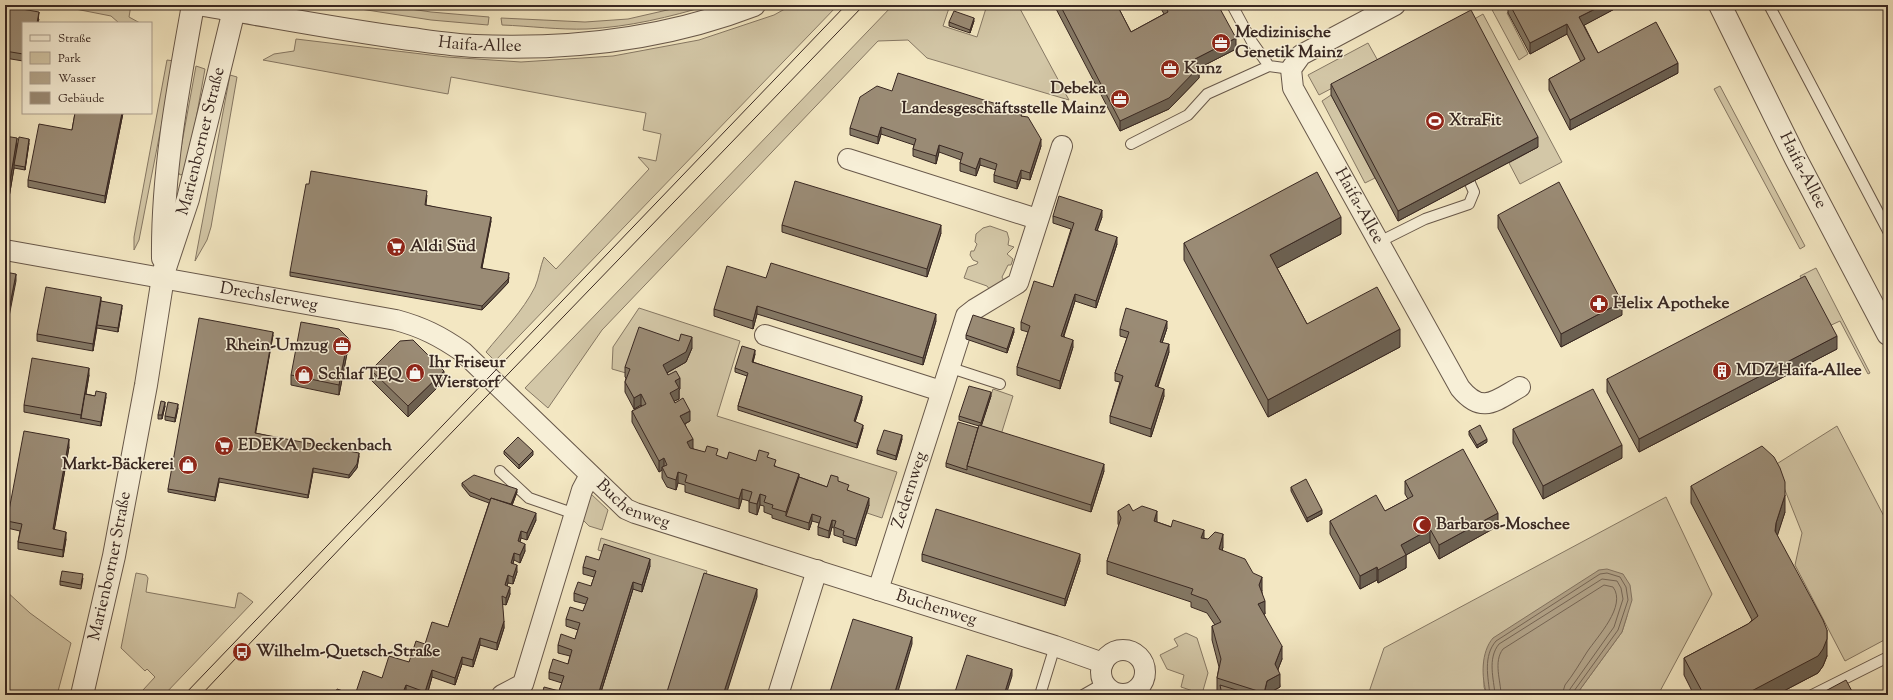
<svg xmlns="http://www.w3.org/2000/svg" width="1893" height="700" viewBox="0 0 1893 700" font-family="'Sorts Mill Goudy',serif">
	<rect width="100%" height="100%" fill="#f3e7c2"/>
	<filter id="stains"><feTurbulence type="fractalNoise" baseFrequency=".005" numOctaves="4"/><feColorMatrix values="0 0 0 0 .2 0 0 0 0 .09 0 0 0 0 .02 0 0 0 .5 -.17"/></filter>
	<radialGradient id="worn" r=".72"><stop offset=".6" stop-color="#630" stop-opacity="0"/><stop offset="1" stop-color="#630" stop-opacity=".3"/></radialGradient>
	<path fill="#d3c7a7" stroke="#867864" d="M55 5H131L129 17 140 23H119L111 16Z
		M335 5H383L431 12 489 17 488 25 431 20Z
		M522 5H618L546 7Z
		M689 5H710C670 17 629 27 587 29 559 30 530 26 502 25L501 18 585 22 628 19Z
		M792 5 837 6 495 361 486 352C502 332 523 311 535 287 539 278 540 267 544 257L556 269 649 169 638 157 656 161 661 134 643 130 646 113 451 77 448 94 263 60 274 54 294 51 296 39 447 57 521 62 613 56 699 40 774 15Z
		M893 5H950L943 26 977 37 987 5H1018L1069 100 927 58 908 40 878 41 602 330 548 408 525 388Z
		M1496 5H1521L1507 13 1528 54 1519 60 1490 6Z
		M1483 14 1562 162 1520 184 1509 163 1538 147 1471 21Z
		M1368 43 1382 68 1342 83 1319 95 1308 75Z
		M167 60 174 61 139 240 134 250V237Z
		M196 66 205 69 187 169 183 174 180 175 177 170Z
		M230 75 237 77 211 227 207 240 195 261Z
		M1720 86 1805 246 1800 249 1714 89Z
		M1331 95 1375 178 1365 183 1322 101Z
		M990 226 1007 232 1009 239 1008 245 1014 247 1007 254 1013 259 1011 265H1008L1002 277 1004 281 990 290 987 286 964 278 968 267 977 264 978 262 973 260 970 255 971 251H974L977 244 975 242 976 234 983 228Z
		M1816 268 1870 373 1868 374 1840 321 1827 327 1800 276Z
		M639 308 740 341 717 416 897 472 882 518 867 513 869 505 827 494 756 471 690 458 680 426 689 421 626 373 612 369 613 347Z
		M993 389 1013 396 1000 438 979 432Z
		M1837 426 1888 524V638L1845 661 1795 565 1802 533 1775 465Z
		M590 493 608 510 602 530 589 526 582 519Z
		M1666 497 1712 594 1658 695H1576L1622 632 1627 616 1599 570 1484 661V687L1487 695H1368L1384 648Z
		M601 538 707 571 668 695H600L633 589 642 592 641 563 598 550Z
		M136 573 146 575 148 578 146 592 235 608 238 593H241L253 602 164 695H142L143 690 155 677 147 669 145 671 121 648Z
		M5 590 30 613 71 643 57 695H5Z
		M1186 633 1197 638 1208 673 1202 694 1181 687 1184 675 1167 669 1160 655 1178 646 1174 639Z"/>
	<path fill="#b4a68c" stroke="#837462" d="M1607 569 1623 574 1630 585 1632 600 1622 632 1576 695H1487C1481 677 1481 652 1493 638L1599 570Z"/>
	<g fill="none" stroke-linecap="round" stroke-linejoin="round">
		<path stroke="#766757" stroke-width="1" d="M1490 695C1488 677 1483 656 1496 641L1600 574 1607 573 1620 577 1626 587 1628 600 1618 630 1574 691 1573 695
			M1495 695C1494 679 1487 659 1499 644L1602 579 1617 581 1621 588 1623 599 1614 627 1570 689 1568 695
			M1501 695C1501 681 1493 662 1503 649L1604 585 1613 587C1627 606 1597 637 1587 652 1580 663 1573 675 1565 685L1562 695"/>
		<g stroke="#68584a" stroke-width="12">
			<path id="service" d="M1232 5 1252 42 1269 66 1291 69
				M1769 5 1888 231
				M1131 144 1188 115 1207 94 1269 66
				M1379 242 1425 219 1469 204 1474 192 1470 183
				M948 367 1000 384
				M500 471 529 498 575 514
				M1040 695 1055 646
				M1083 695 1104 683
				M1812 695 1888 657"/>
		</g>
		<g stroke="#68584a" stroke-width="22">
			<g id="minor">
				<path id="s1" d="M1395 5 1301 55 1291 69 1293 88 1460 388C1482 415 1495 401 1520 387"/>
				<path d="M848 159 1037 219"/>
				<path id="s2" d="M5 250 396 320C422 327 440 336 463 352L626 509 635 513 1055 646 1103 663"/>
				<path d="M765 335 941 391"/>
				<path id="s3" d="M878 590 966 316 975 309 1018 283 1062 146"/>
				<circle cx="1123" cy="672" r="22"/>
				<path d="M502 695 523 684 582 490 590 475"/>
				<path d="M778 695 817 570"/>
			</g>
		</g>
		<g stroke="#68584a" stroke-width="24">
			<g id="tertiary">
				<path id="s4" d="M203 5C270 16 336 29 403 38 427 41 451 45 475 46 569 50 666 39 754 5"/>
				<path id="s5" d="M1720 5 1796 159 1888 334"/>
				<path d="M163 258C162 173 178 88 193 5"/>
				<path id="s6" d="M82 695 114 556 146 385 164 271 188 199 234 10"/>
			</g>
		</g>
		<use href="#service" stroke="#f7efd7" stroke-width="10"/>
		<use href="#minor" stroke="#f7efd7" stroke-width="20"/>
		<use href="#tertiary" stroke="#f7efd7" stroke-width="22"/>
		<path stroke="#392822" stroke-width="1" d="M184 695 846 5
			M201 695 348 540 864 5"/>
	</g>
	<path fill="#847865" stroke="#392822" d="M1054 5H1117L1131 32 1164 14 1159 5H1228L1220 9 1236 49 1199 68V78L1169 109 1120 131Z
		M1508 5H1622L1584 25 1598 53 1678 73 1570 130 1549 90V79L1581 62 1567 34 1530 54 1508 13Z
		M5 6 39 19 38 23H23V61L5 58Z
		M974 21 970 33 949 26V22Z
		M1331 84 1538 147 1398 221 1331 95Z
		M892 91 1022 116 1041 146 1030 180 1021 178 1017 189 994 182V175L996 170 980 165 976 176 960 171V163L961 160 939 152 936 164 913 156V149L914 145 881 134 878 144 850 135V128Z
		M75 113H123L105 203 28 187V180L72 130Z
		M5 136 17 144 29 143 25 170 14 168 5 221Z
		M427 195 426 205 491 221 482 268 509 277 508 283 482 310 290 276V272Z
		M1498 215 1622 315 1561 347 1498 228Z
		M1053 216 1102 217 1097 230 1117 244 1096 308 1075 301 1064 336 1073 347 1060 389 1017 375V367L1028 332 1021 330V322L1053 287 1071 229 1053 223Z
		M782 225 941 233 927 277 782 232Z
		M1341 234 1277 268 1307 324 1400 347 1268 417 1184 260V243Z
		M766 278 936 321 923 365 757 314 753 329 714 316V309Z
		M101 301 122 308 118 332 97 328 93 351 37 341V334Z
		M1167 328 1162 343 1169 352 1158 387 1164 396 1151 437 1110 423V416L1120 382 1115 381V373L1127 338 1120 336V329Z
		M1014 332 1007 353 966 339V335Z
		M273 335 255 433 359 456 357 468 349 478 313 472 308 498 219 482 215 501 168 492V489Z
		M679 341 692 348 686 362 667 373 668 375 680 389 679 390V399L674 401 690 421 685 424 693 449 727 459 756 461 769 458 776 467 799 477 827 487 838 481 849 491 869 505 856 546 843 542V538L834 535V528L832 527 829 538 818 535V527L819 523 812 521 809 530 772 518V515L764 512V506L760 505 757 515 749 512V501L742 499 739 509 685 492V485L678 483 676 490 667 487 662 478V470L659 472 632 422V411L642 406 641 405 634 409 625 392V382L626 378 625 377V367Z
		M348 348 339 395 291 385V375Z
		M1837 349 1639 452 1607 392V379Z
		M755 354 753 362 862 400 855 422 863 428 857 448 738 410V406L747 376 735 372V368Z
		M371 370 444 381 408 417 371 380Z
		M89 375 86 394 95 396 106 397 101 426 24 412V405Z
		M991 396 981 426 1104 471 1091 512 946 467V463L978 428 979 426 959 420V416Z
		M165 406 162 419H158V415Z
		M178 408 175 422 165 420V416Z
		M1513 429 1622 458 1543 499 1513 443Z
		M1469 431 1487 442 1477 448 1469 435Z
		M902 439 896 460 877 454V450Z
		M69 447 54 530 66 539 63 557 18 549V542L20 531 7 528V521Z
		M504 451 533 455 519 469 504 454Z
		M1405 481 1498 526 1439 559 1430 542 1406 555V568L1378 583 1377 580 1360 589 1330 534V521L1385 511 1408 499 1405 494Z
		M462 483 517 492 512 505 536 520 527 540 521 538 520 542 525 551 520 563 514 560 513 563 517 572 513 584 508 583 507 586 510 594 506 605 502 604 504 628 497 650 480 645 473 667 462 664 455 685 432 677 427 695H413L406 693 405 695H335H355L409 662 425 644 448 627 489 503 470 496 462 486Z
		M1691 486 1785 512 1777 535 1827 656 1823 666 1818 673 1776 695H1694L1684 675V658L1748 624 1752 620 1691 503Z
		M1291 487 1322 514 1307 522 1291 491Z
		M1118 511H1133L1157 522 1204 538 1223 547 1222 550 1262 590V592L1265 614H1264L1282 659 1278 669 1280 687 1267 694V695H1221L1220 692 1217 691V678L1219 667 1212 640V626L1215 625 1207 613 1191 607V602L1107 574V561L1119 526 1118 524Z
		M922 554 1080 561 1065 606 922 561Z
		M599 560 650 566 642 592 633 589 600 695H542L559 691 562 683 549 679V672L568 664 570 656 558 653V645L575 639 578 630 566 626V619L583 611 586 604 574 601V593L591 586 594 577 583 574V567Z
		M83 578 81 589 60 585V581Z"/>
	<path fill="#6c6152" stroke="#392822" d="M1216 5H1228L1216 11Z
		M1603 5H1622L1579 28V17Z
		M39 12 38 23H37Z
		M974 18V21L970 33V30Z
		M1567 24V34L1530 54V43Z
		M1236 38V49L1199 68V78L1169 109 1120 131V121L1195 59Z
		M1678 63V73L1570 130V120Z
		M122 113H123L105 203V196Z
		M881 127V134L878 144V137Z
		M1538 137V147L1398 221V211Z
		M17 138V149L14 165V168L5 221V211Z
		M29 139V143L25 170V167Z
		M1041 139V146L1030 180V173Z
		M939 145V152L936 164V156Z
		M980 158V165L976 176V169Z
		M1021 170V178L1017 189V182Z
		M1102 210V217L1095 237V230Z
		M491 217V221L481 272V268Z
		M1341 217V234L1270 272V255Z
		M941 225V233L927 277V269Z
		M1117 237V244L1096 308V301Z
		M509 273 508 283 482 310V306Z
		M16 274V281L5 337V330Z
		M1075 294V301L1061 343V336Z
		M101 297V304L97 325 93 351V344Z
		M1622 302V315L1561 347V334Z
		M122 305V308L118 332V328Z
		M757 306V314L753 329V321Z
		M936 314V321L923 365V358Z
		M1167 321V328L1160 349V342Z
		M1014 328V332L1007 353V349Z
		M1400 329V347L1268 417V400Z
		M273 332V335L255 437V433Z
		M1837 336V349L1639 452V439Z
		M692 337V348L686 362 663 375V365Z
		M348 338V348L339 395V385Z
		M1073 340V347L1060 389V381Z
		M1169 344V352L1155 393V386Z
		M755 350V354L752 366V362Z
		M89 368V375L81 419V415Z
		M444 371V381L408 417V406Z
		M680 378V389L679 390V399L670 403V393L675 381Z
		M1164 389V396L1151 437V429Z
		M991 392V396L981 427V423Z
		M106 393V397L101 426V422Z
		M641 394V405L634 409V398Z
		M862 396V400L854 425V421Z
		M165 402V406L162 419V415Z
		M178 404V408L175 422V418Z
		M690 411V421L680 426V416Z
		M863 425V428L857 448V444Z
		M902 435V439L896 460V456Z
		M69 439V447L53 537V529Z
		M693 439V449L687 453V442Z
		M1487 439V442L1477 448V445Z
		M1622 445V458L1543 499V486Z
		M533 451V455L519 469V465Z
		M359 453V456L357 468 349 478V475Z
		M664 458V469L662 467V470L659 472V461Z
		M1104 464V471L1091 512V505Z
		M313 468V472L308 498V495Z
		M678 472V483L676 490V480Z
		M799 474V484L786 516V512Z
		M219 478V482L215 501V497Z
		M517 489V492L510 511V508Z
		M742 489V499L739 509V499Z
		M760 494V505L757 515V504Z
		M1785 495V512L1776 540 1775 549 1776 523Z
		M869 498V505L856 546V539Z
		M1322 510V514L1307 522V518Z
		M1157 511V524L1154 521Z
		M536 513V520L527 540V533Z
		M1498 513V526L1439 559V545Z
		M812 514V521L809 530V523Z
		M832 520V527L829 538V531Z
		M1430 529V542L1406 555V568L1378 583V570L1401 545Z
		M1204 530V543L1201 538Z
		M521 531V538L518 548V541Z
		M66 532V539L63 557V550Z
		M1223 534V547L1219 562V549Z
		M525 544V551L520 563V555Z
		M514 553V560L511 570V563Z
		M1080 554V561L1065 606V599Z
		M650 559V566L642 592V585Z
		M517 565V572L513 584V577Z
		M1377 567V580L1360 589V576Z
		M508 575V583L505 592V585Z
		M1262 577V590L1259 598V585Z
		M633 582V589L600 695H598Z
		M510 587V594L506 605V598Z
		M757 589V597L726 695H723Z
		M1265 601V614L1258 617V604Z
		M504 621V628L497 650V643Z
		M1827 630V656L1823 666 1818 673 1776 695H1744Z
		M912 637V644L897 695H894Z
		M480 638V645L473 667V660Z
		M1282 646V659L1275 677V664Z
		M462 657V664L455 685V678Z
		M1012 669V676L1006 695H1004Z
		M432 670V677L427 695H425V692Z
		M1280 674V687L1267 694V695H1264L1267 681Z
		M406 685V693L405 695H402Z"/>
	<path fill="#9a8b75" stroke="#392822" d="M1060 5H1117L1131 32 1168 12 1165 5H1218L1236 38 1195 59 1199 67 1169 98 1120 121Z
		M1510 5H1603L1579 17 1598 53 1656 22 1678 63 1570 120 1549 79 1585 59 1567 24 1530 43Z
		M5 6 39 12 37 23H23V54L5 51Z
		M1471 10 1538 137 1398 211 1331 84Z
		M954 11 974 18 970 30 949 22Z
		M898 73 1022 112 1021 116 1028 117 1041 139 1030 173 1021 170 1017 182 994 175 997 164 980 158 976 169 960 163 963 153 939 145 936 156 913 149 916 139 881 127 878 137 850 128 860 97 877 86 892 91Z
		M75 113H122L105 196 28 180 39 124 72 130Z
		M5 136 17 138 5 211Z
		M19 137 29 139 25 167 14 165Z
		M311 171 427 191 425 205 491 217 481 268 509 273 508 279 482 306 290 272 306 184H309Z
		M1317 172 1341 217 1270 255 1307 324 1377 287 1400 329 1268 400 1184 243Z
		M795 181 941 225 927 269 782 225Z
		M1559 182 1622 302 1561 334 1498 215Z
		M1059 196 1102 210 1095 230 1117 237 1096 301 1075 294 1061 336 1073 340 1060 381 1017 367 1030 326 1021 322 1034 281 1053 287 1074 223 1053 216Z
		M771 263 936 314 923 358 757 306 753 321 714 309 727 266 766 278Z
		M5 272 16 274 5 330Z
		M1805 276 1837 336 1639 439 1607 379Z
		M46 287 101 297 93 344 37 334Z
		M101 301 122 305 118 328 97 325Z
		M1126 308 1167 321 1160 342 1169 344 1155 386 1164 389 1151 429 1110 416 1123 376 1115 373 1129 332 1120 329Z
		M973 315 1014 328 1007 349 966 335Z
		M199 318 273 332 255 433 359 453 357 464 349 475 313 468 308 495 219 478 215 497 168 489Z
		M301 322 339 329 348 338 339 385 291 375Z
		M639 327 679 341 681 334 692 337 686 352 663 365 668 375 676 371 680 378 675 381 679 388 670 393 675 403 683 398 690 411 680 416 693 439 687 442 690 448 705 452 707 446 718 449 716 455 727 459 729 452 756 461 759 450 769 453 767 457 776 460 774 466 799 474 786 512 772 508 773 505 764 502 766 496 760 494 757 504 749 502 752 492 742 489 739 499 685 482 687 475 678 472 676 480 667 477 662 467 667 465 664 458 659 461 632 411 646 404 641 394 634 398 625 382 630 369 625 367Z
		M413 340 444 371 408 406 371 370 400 341Z
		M742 346 755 350 752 362 862 396 854 421 863 425 857 444 738 406 748 373 735 368Z
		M32 358 89 368 81 415 24 405Z
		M969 386 991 392 981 423 959 416Z
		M1593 389 1622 445 1543 486 1513 429Z
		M96 391 106 393 101 422 81 418 85 394 95 396Z
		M161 401 165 402 162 415H158Z
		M168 402 178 404 175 418 165 416Z
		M958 422 978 428 967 466V470L946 463Z
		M979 425 1104 464 1091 505 967 466Z
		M1480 425 1487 439 1477 445 1469 431Z
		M884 430 902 435 896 456 877 450Z
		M24 431 69 439 53 529 66 532 63 550 18 542 22 524 7 521Z
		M518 437 533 451 519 465 504 451Z
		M1762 446 1774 457 1780 468 1785 482V495L1776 523 1775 531 1823 620 1827 630V639L1823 649 1818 656 1744 695H1704L1684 658 1748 624 1758 616 1691 486Z
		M1463 449 1498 513 1439 545 1430 529 1401 545 1406 555 1378 570 1377 567 1360 576 1330 521 1376 495 1385 511 1413 496 1405 481Z
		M474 475 517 489 511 504 491 498 490 500 470 492 462 483Z
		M831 475 838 477V481L849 485 847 490 869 498 856 539 843 535 844 531 834 527 836 521 832 520 829 531 818 527 821 517 812 514 809 523 786 516 799 477 827 487Z
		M1306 479 1322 510 1307 518 1291 487Z
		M491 498 536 513 527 533 521 531 518 541 525 544 520 555 514 553 511 563 517 565 513 577 508 575 505 585 510 587 506 598 502 596 504 621 497 643 480 638 473 660 462 657 455 678 432 670 425 692 406 685 402 695H335L337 689 355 695 363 671 382 678 389 656 409 662 416 641 425 644 432 622 448 627Z
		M1129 504 1133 511 1142 506 1157 511 1154 521 1171 527 1173 520 1204 530 1201 538 1208 539 1215 532 1223 534 1219 549 1245 559 1253 573 1262 577 1259 585 1265 601 1258 604 1282 646 1275 664 1280 674 1267 681 1264 693 1217 678 1221 659 1212 626 1221 622 1207 600 1191 594 1193 589 1107 561 1121 518 1118 511Z
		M936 509 1080 554 1065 599 922 554Z
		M604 544 650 559 642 585 633 582 598 695H542L544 687 559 691 564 676 549 672 553 659 568 664 572 650 558 645 561 634 575 639 580 623 566 619 570 607 583 611 588 598 574 593 578 582 591 586 596 571 583 567 586 556 599 560Z
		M62 571 83 574 81 585 60 581Z
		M704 573 757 589 723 695H666Z
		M853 619 912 637 894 695H829Z
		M967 655 1012 669 1004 695H954Z
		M1846 680 1854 695H1818Z
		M1220 685 1253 695H1222Z
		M5 691H11V695H5Z"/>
	<defs>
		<g id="office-disc" transform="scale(1)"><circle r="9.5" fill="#8f2418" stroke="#f7efd7"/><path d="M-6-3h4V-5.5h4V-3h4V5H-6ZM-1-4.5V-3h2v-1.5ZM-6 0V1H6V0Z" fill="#fff"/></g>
		<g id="stadium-disc" transform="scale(1)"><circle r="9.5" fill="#8f2418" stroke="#f7efd7"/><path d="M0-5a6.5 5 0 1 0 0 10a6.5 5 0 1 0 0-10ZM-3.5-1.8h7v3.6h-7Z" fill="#fff"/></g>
		<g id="supermarket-disc" transform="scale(1)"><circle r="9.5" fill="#8f2418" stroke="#f7efd7"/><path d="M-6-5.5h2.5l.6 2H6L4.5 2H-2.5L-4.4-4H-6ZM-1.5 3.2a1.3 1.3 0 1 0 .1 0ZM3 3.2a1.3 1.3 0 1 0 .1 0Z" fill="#fff"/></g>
		<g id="pharmacy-disc" transform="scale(1)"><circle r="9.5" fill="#8f2418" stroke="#f7efd7"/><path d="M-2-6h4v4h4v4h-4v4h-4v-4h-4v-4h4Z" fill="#fff"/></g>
		<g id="building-disc" transform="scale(1)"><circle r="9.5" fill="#8f2418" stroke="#f7efd7"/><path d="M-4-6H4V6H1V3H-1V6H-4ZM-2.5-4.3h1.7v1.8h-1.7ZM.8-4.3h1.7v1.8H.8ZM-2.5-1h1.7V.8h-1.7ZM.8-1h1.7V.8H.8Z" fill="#fff"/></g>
		<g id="shop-disc" transform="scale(1)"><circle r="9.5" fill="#8f2418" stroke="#f7efd7"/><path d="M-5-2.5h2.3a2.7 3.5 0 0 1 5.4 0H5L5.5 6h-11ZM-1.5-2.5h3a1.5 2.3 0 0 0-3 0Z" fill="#fff"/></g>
		<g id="mosque-disc" transform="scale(1)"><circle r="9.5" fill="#8f2418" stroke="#f7efd7"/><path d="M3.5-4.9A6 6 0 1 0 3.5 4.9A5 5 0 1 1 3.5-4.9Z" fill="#fff"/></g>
		<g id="bus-disc" transform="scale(1)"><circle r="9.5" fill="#8f2418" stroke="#f7efd7"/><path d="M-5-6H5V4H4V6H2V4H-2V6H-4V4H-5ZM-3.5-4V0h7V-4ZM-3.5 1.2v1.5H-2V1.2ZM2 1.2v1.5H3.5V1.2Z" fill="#fff"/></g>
	</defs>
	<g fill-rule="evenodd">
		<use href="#office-disc" x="1221" y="43"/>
		<use href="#office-disc" x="1170" y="69"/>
		<use href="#office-disc" x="1120" y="99"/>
		<use href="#stadium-disc" x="1435" y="121"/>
		<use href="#supermarket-disc" x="396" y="247"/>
		<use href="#pharmacy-disc" x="1599" y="304"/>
		<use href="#office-disc" x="342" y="346"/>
		<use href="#building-disc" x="1722" y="371"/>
		<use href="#shop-disc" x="415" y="373"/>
		<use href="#shop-disc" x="304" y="375"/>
		<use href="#supermarket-disc" x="224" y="446"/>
		<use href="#shop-disc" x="188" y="465"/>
		<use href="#mosque-disc" x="1422" y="525"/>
		<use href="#bus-disc" x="242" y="652"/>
	</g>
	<g text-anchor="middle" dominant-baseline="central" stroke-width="3" stroke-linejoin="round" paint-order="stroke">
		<g font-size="17" font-weight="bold" fill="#392822" stroke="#f7efd7" text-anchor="start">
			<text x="1235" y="33">Medizinische<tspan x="1235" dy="20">Genetik Mainz</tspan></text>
			<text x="1184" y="69">Kunz</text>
			<text x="1106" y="89" text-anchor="end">Debeka<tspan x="1106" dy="20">Landesgeschäftsstelle Mainz</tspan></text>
			<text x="1449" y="121">XtraFit</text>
			<text x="410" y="247">Aldi Süd</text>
			<text x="1613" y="304">Helix Apotheke</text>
			<text x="328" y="346" text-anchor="end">Rhein-Umzug</text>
			<text x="429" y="363">Ihr Friseur<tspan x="429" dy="20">Wierstorf</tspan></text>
			<text x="1736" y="371">MDZ Haifa-Allee</text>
			<text x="318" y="375">SchlafTEQ</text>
			<text x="238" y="446">EDEKA Deckenbach</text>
			<text x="174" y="465" text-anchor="end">Markt-Bäckerei</text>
			<text x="1436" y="525">Barbaros-Moschee</text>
			<text x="256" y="652">Wilhelm-Quetsch-Straße</text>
		</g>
		<g font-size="17" fill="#392822" stroke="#f7efd7">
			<text stroke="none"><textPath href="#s4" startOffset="280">Haifa-Allee</textPath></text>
			<text stroke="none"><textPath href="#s6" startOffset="567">Marienborner Straße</textPath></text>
			<text stroke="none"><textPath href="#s5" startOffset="185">Haifa-Allee</textPath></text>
			<text stroke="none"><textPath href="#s1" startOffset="278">Haifa-Allee</textPath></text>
			<text stroke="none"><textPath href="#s2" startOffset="268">Drechslerweg</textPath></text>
			<text stroke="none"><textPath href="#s3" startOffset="105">Zedernweg</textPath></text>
			<text stroke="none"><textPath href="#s2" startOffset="702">Buchenweg</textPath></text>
			<text stroke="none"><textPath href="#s6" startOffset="132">Marienborner Straße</textPath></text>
			<text stroke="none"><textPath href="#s2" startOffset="1024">Buchenweg</textPath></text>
		</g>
	</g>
	<rect width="1893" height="700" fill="none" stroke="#f3e7c2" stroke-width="20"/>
	<rect x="6" y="6" width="1881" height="688" fill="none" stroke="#392822" stroke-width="2"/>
	<rect x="10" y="10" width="1873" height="680" fill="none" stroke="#392822"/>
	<rect x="22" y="22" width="130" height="92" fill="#f7efd7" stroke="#ab9f8f"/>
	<rect x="30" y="35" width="20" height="6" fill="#f7efd7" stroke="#ab9f8f"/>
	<text x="58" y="42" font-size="12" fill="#392822">Straße</text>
	<rect x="30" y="52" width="20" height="12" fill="#d3c7a7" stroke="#ab9f8f"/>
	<text x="58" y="62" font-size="12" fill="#392822">Park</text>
	<rect x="30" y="72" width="20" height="12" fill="#b4a68c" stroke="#ab9f8f"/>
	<text x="58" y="82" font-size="12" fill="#392822">Wasser</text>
	<rect x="30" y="92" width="20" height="12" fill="#9a8b75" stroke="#ab9f8f"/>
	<text x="58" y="102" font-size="12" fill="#392822">Gebäude</text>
	<rect width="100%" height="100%" filter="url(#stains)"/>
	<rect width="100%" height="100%" fill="url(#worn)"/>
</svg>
